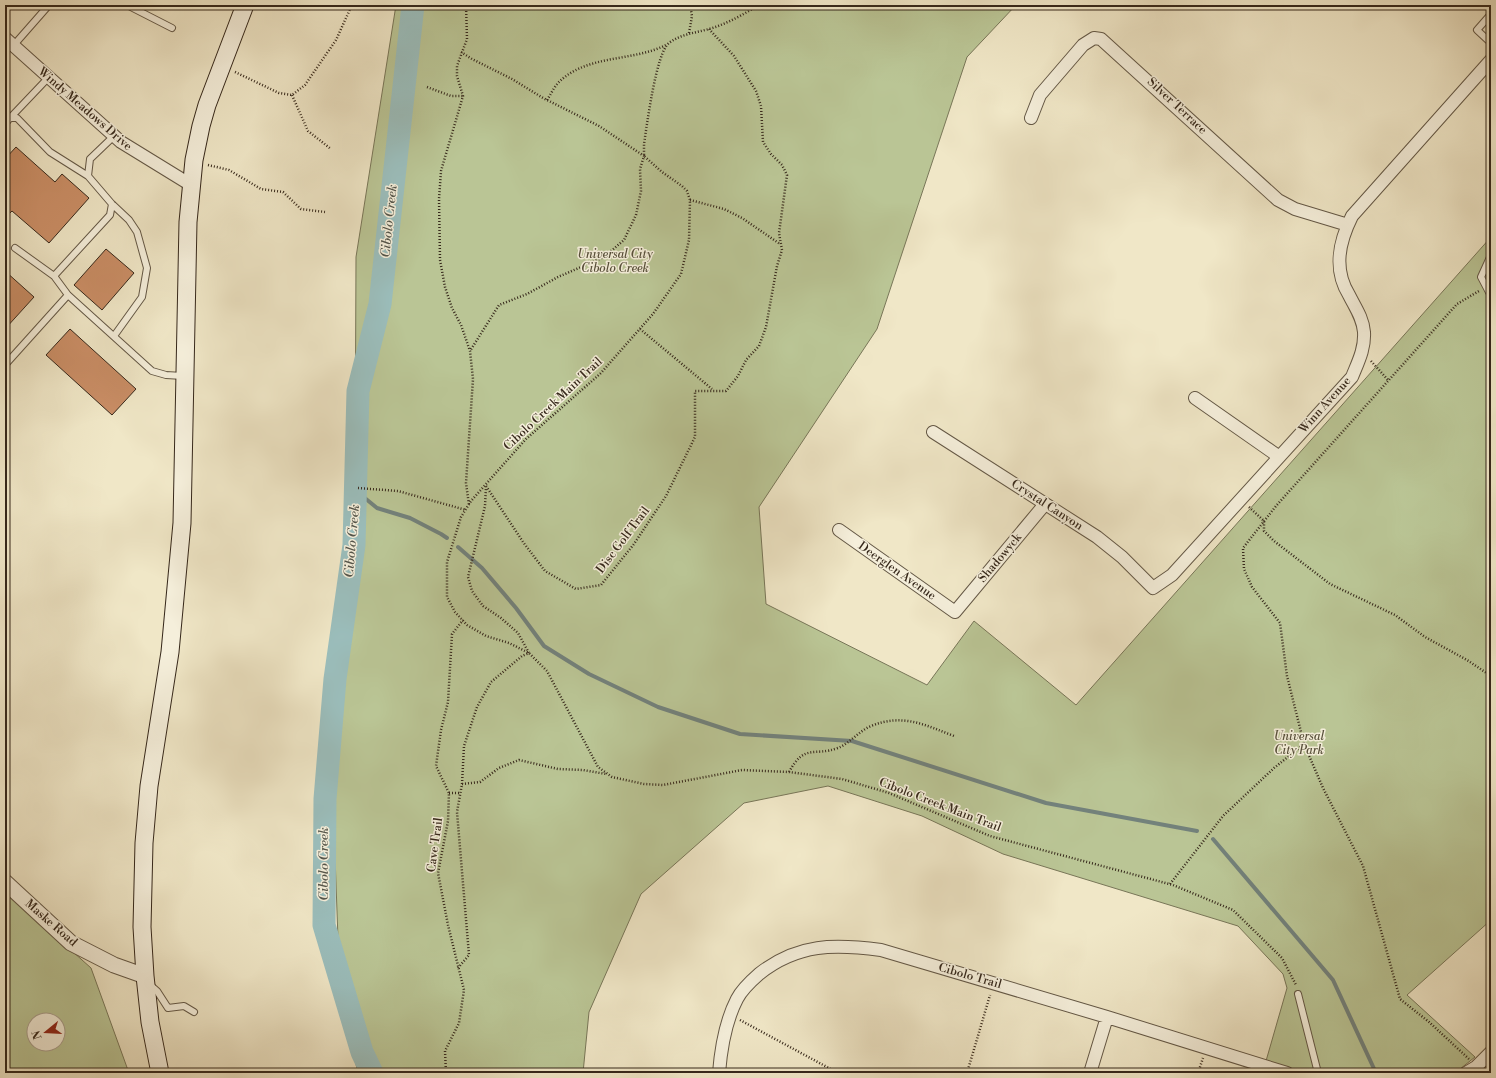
<svg xmlns="http://www.w3.org/2000/svg" width="1496" height="1078" viewBox="0 0 1496 1078" font-family="'Libre Bodoni',serif">
	<rect width="100%" height="100%" fill="#f0e7c7"/>
	<filter id="stains"><feTurbulence type="fractalNoise" baseFrequency=".005" numOctaves="4"/><feColorMatrix values="0 0 0 0 .2 0 0 0 0 .09 0 0 0 0 .02 0 0 0 .5 -.17"/></filter>
	<radialGradient id="worn" r=".72"><stop offset=".6" stop-color="#630" stop-opacity="0"/><stop offset="1" stop-color="#630" stop-opacity=".3"/></radialGradient>
	<path fill="#bac595" stroke="#787658" fill-rule="evenodd" d="M396 5H1016L967 57 877 329 759 507 766 604 927 685 974 621 1076 705 1491 237V920L1407 995 1475 1057 1455 1073H1303L1266 1061 1287 988 1283 974 1238 926 1003 854 922 816 828 786 744 803 641 894 589 1012 583 1073H358L340 994 328 663 355 490 356 257Z
		M5 891 91 968 129 1073H5ZM34 1020H58V1044H34Z"/>
	<g fill="none" stroke-linecap="round" stroke-linejoin="round">
		<path stroke="#73827c" stroke-width="4" d="M355 490 377 508 410 518 441 534 447 538
			M458 547 482 568 516 608 544 646 589 674 658 707 740 734 852 741 1046 803 1197 831
			M1213 839 1333 980 1376 1073"/>
		<path stroke="#9bbebc" stroke-width="23" d="M372 1073 362 1052 324 925 325 799 335 679 354 545 358 391 380 304 413 5"/>
	</g>
	<path fill="#ca8e66" stroke="#36281b" d="M16 147 55 182 62 174 89 198 49 243 12 211 5 218V159Z
		M106 249 134 273 102 310 74 285Z
		M5 271 34 297 5 329Z
		M70 329 136 389 112 415 46 355Z"/>
	<g fill="none" stroke-linecap="round" stroke-linejoin="round">
		<g stroke="#645846" stroke-width="8">
			<path id="service" d="M127 5 172 28
				M1491 14 1477 30 1491 43
				M13 46 49 5
				M5 112 10 118 49 77
				M5 124 10 118H17L50 152 88 176
				M15 248 54 276 68 295 152 371 166 375 183 376
				M1491 255 1481 277 1491 296
				M54 276 110 215 112 204
				M114 336 142 297 147 268 137 232 129 220 112 204 88 176 90 159 114 136
				M5 365 68 295
				M149 984 157 991 168 1008 184 1006 194 1012
				M1298 994 1318 1073"/>
		</g>
		<g stroke="#645846" stroke-width="14">
			<path id="minor" d="M5 38 121 142 191 185
				M1031 118 1040 95 1083 45 1094 38 1101 39 1278 200 1295 209 1348 225
				M1195 398 1278 456
				M933 432 1097 537 1122 557 1153 588 1172 575 1352 377C1358 362 1365 349 1364 332 1363 318 1355 307 1349 295 1333 269 1339 242 1352 216L1491 60
				M839 530 955 612 1045 504
				M719 1073C721 1048 725 1022 737 999 742 989 751 981 759 974 798 943 835 944 881 950L1107 1017 1287 1073
				M1090 1073 1107 1017
				M1466 1073 1476 1067 1491 1052"/>
		</g>
		<g stroke="#645846" stroke-width="17">
			<path id="tertiary" d="M5 882 71 943 114 965 145 976"/>
		</g>
		<g stroke="#36281b" stroke-width="19">
			<path id="secondary" d="M160 1073 150 1022 145 976 142 927 144 843 149 786 170 652 182 523 188 222 194 160 201 126 207 105 245 5"/>
		</g>
		<path stroke="#36281b" stroke-width="2.5" stroke-dasharray="1 2" stroke-linecap="butt" d="M466 5 467 39 457 66V76L463 96 441 171 439 199 440 260 445 287 452 308 461 325 470 351 473 379 466 483 469 505
			M759 5C744 14 727 24 709 29 695 33 681 34 669 43 656 53 647 125 644 144V156L662 172 682 186 687 191 690 200 689 240 681 274 653 314 601 373 526 439 471 501 461 517 447 562V597L455 612 467 625 486 636 509 643 529 653 547 671 598 767 612 777 644 784 663 785 742 770 789 772 842 779 889 793 990 836 1173 885 1233 910 1282 958 1296 985
			M689 33 692 16 690 5
			M461 52 472 59 512 79 543 98 599 126 644 156 640 169 641 191 636 215 624 240 604 257 558 277 527 294 499 305 470 351
			M235 72 279 93 292 95 305 85 336 40 352 5
			M427 87 451 96H463
			M292 95 308 131 331 149
			M547 100C551 94 554 87 559 82 588 54 632 62 666 45
			M208 165 229 170 261 189 283 192 301 209 325 212
			M690 200 724 209 742 218 780 244
			M640 329 712 389
			M1371 361 1388 380
			M486 486 523 542 545 571 576 589 601 585 634 544 666 496 695 437V391H726L738 376 746 360 759 346 766 327 777 266 782 250 779 233 787 175 782 165 771 154 763 142 761 106 756 91 734 56 709 29
			M358 488 398 491 466 510
			M1249 507 1264 521V531L1274 541 1330 584 1395 615 1425 637 1467 660 1491 676
			M789 772C805 743 813 757 838 748 850 743 859 731 871 726 903 713 925 725 954 736
			M462 784 480 782 499 768 519 760 558 769 583 770 606 774
			M449 793H461
			M1170 884 1223 816 1274 768 1304 744
			M458 968 469 955 457 812 462 784 464 746 477 707 491 682 522 656 529 653 518 633 501 618 483 606 472 591 468 577 485 506 486 487
			M740 1020 838 1073
			M1469 1059 1429 1022 1400 999 1363 866 1323 788 1304 744 1287 676 1280 623 1252 587 1244 569 1243 548 1276 506 1457 304 1479 291
			M446 1073 445 1051 459 1023 464 990 448 925 438 873 448 821 449 793 436 766 441 730 448 702 452 634 463 620
			M967 1073 990 995
			M1198 1073 1203 1058"/>
		<use href="#service" stroke="#f5efdb" stroke-width="6"/>
		<use href="#minor" stroke="#f5efdb" stroke-width="12"/>
		<use href="#tertiary" stroke="#f5efdb" stroke-width="15"/>
		<use href="#secondary" stroke="#f5efdb" stroke-width="17"/>
	</g>
	<g text-anchor="middle" dominant-baseline="central" stroke-width="3" stroke-linejoin="round" paint-order="stroke">
		<g font-size="12" fill="#36281b" stroke="#f5efdb">
			<text transform="translate(1177 106) rotate(43)">Silver Terrace</text>
			<text transform="translate(85 109) rotate(41)">Windy Meadows Drive</text>
			<text transform="translate(553 404) rotate(-43)">Cibolo Creek Main Trail</text>
			<text transform="translate(1325 405) rotate(-48)">Winn Avenue</text>
			<text transform="translate(1047 505) rotate(33)">Crystal Canyon</text>
			<text transform="translate(623 540) rotate(-53)">Disc Golf Trail</text>
			<text transform="translate(1000 558) rotate(-50)">Shadowyck</text>
			<text transform="translate(897 571) rotate(35)">Deerglen Avenue</text>
			<text transform="translate(940 805) rotate(21)">Cibolo Creek Main Trail</text>
			<text transform="translate(435 845) rotate(-82)">Cave Trail</text>
			<text transform="translate(51 923) rotate(41)">Maske Road</text>
			<text transform="translate(970 976) rotate(16)">Cibolo Trail</text>
		</g>
		<g font-size="12" font-style="italic" fill="#574f3a" stroke="#f5efdb">
			<text x="615" y="254">Universal City<tspan x="615" dy="14">Cibolo Creek</tspan></text>
			<text x="1299" y="736">Universal<tspan x="1299" dy="14">City Park</tspan></text>
		</g>
		<g font-size="13" font-style="italic" fill="#54554b" stroke="#f5efdb">
			<text transform="translate(389 221) rotate(-84)">Cibolo Creek</text>
			<text transform="translate(352 541) rotate(-85)">Cibolo Creek</text>
			<text transform="translate(324 864) rotate(-90)">Cibolo Creek</text>
		</g>
	</g>
	<rect width="1496" height="1078" fill="none" stroke="#f0e7c7" stroke-width="20"/>
	<rect x="6" y="6" width="1484" height="1066" fill="none" stroke="#36281b" stroke-width="2"/>
	<rect x="10" y="10" width="1476" height="1058" fill="none" stroke="#36281b"/>
	<g transform="translate(46 1032) rotate(252)"><circle r="19" fill="#f5efdb" stroke="#a99f8e"/>
	<path d="M0-3L7 15L0 10L-7 15Z" fill="#8f2418"/>
	<text y="-6" font-size="11" font-weight="bold" text-anchor="middle" fill="#36281b">N</text>
	</g>
	<rect width="100%" height="100%" filter="url(#stains)"/>
	<rect width="100%" height="100%" fill="url(#worn)"/>
</svg>
